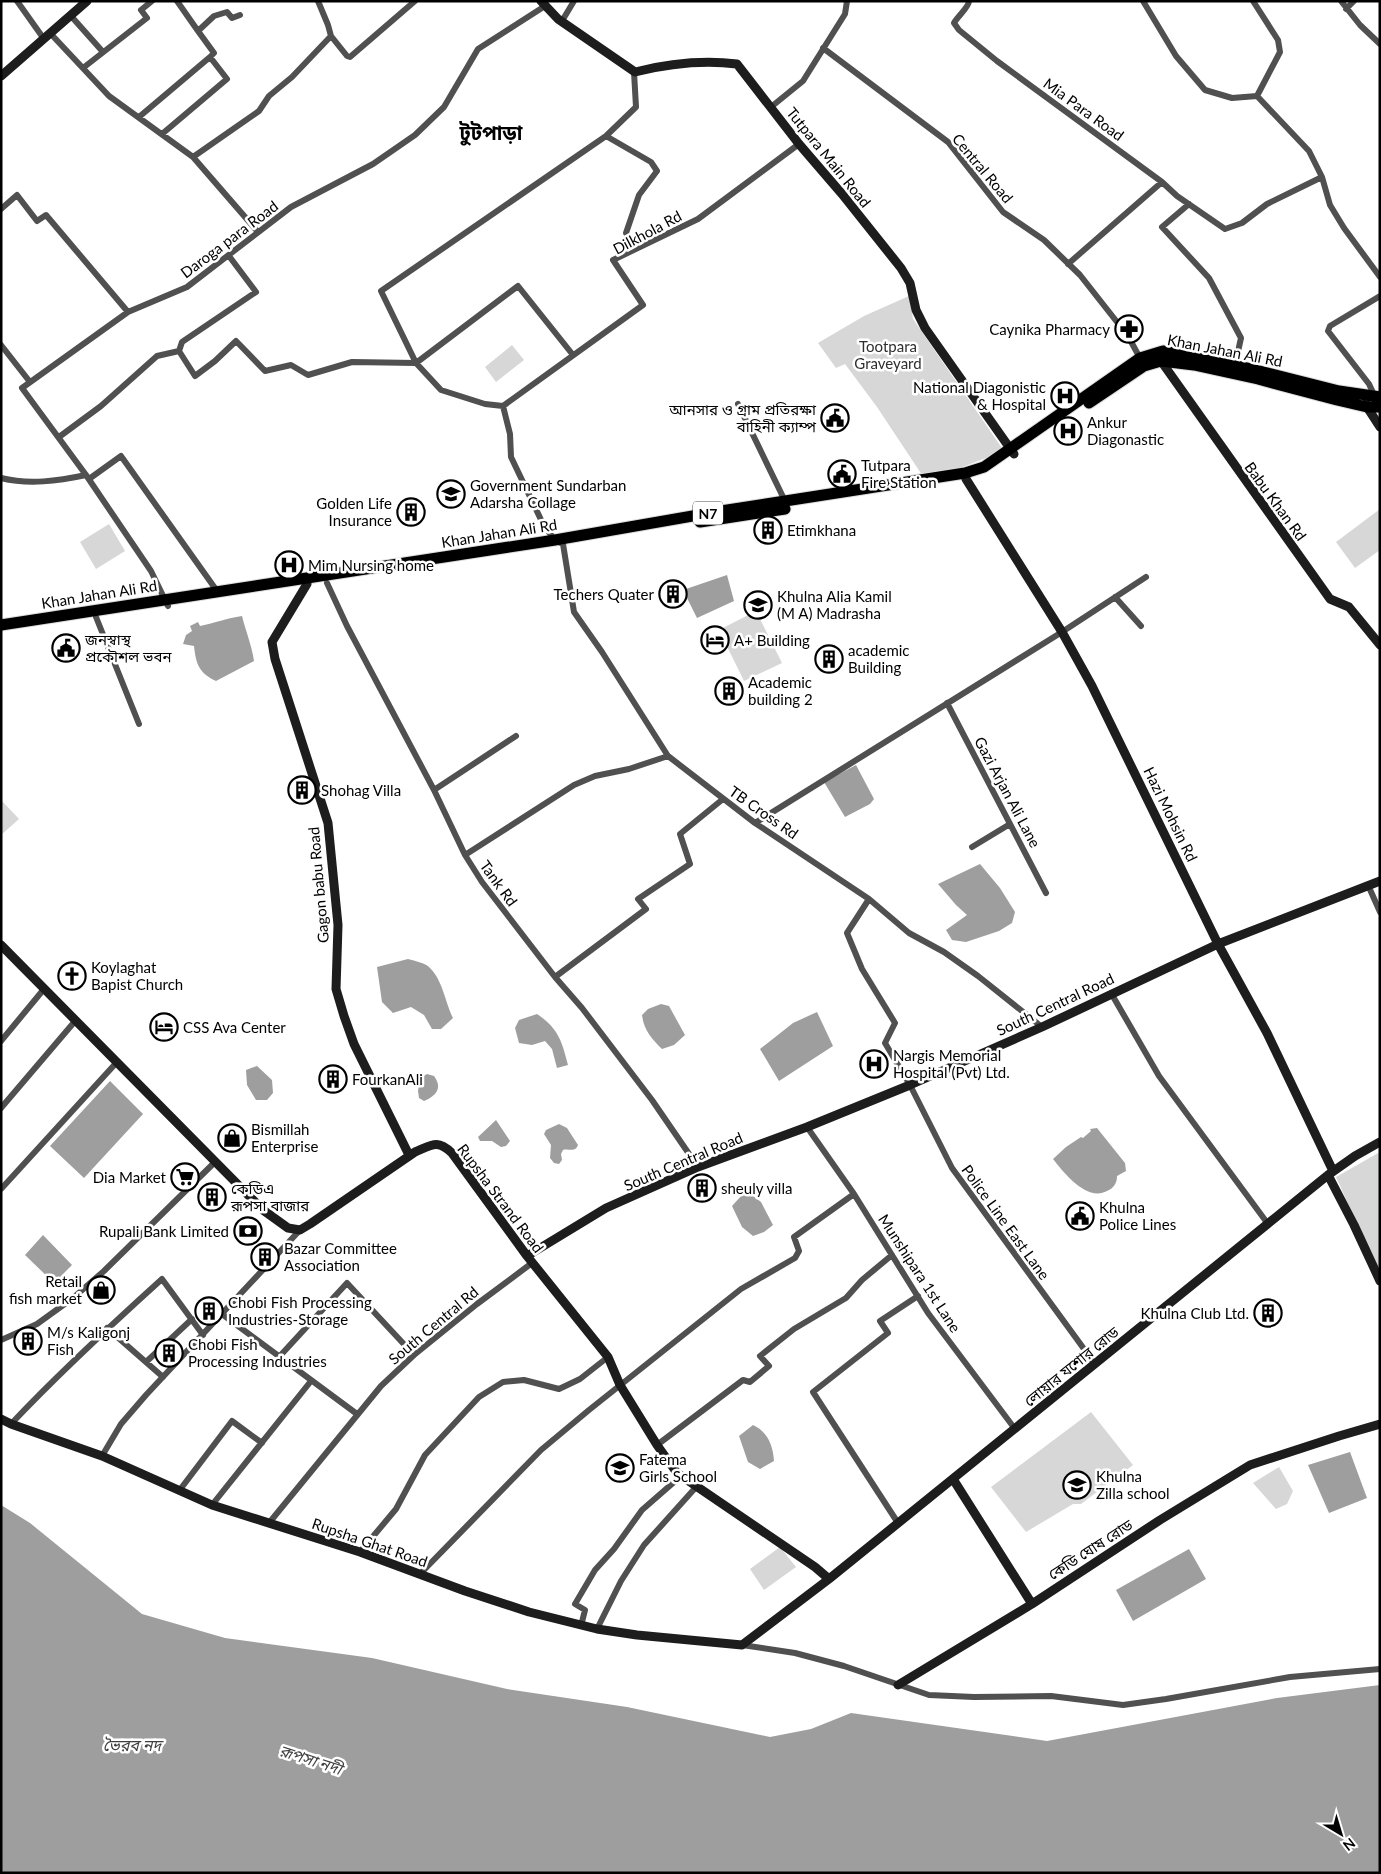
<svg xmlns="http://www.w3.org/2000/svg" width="1381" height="1874" viewBox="0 0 1381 1874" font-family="Lato,'Noto Sans Bengali',sans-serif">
	<rect width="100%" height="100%" fill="#fff"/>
	<path fill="#d7d7d7" d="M909 296 913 319 1004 451 926 481 877 407 845 364 836 368 818 343 864 316Z
		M512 345 524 360 496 382 485 367Z
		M1380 509V550L1355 568 1336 542Z
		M109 524 125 551 96 569 80 542Z
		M756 611 782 663 744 681 719 630Z
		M1 800 19 819 1 835Z
		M1380 1152V1274L1336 1177Z
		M1091 1412 1133 1465 1081 1504H1073L1026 1532 991 1487Z
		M1279 1467 1293 1491 1287 1504 1276 1509 1253 1483Z
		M780 1547 796 1567 764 1590 750 1569Z"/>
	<path fill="#9e9e9e" d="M727 575 734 601 697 618 683 590Z
		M242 616C246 632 252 646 254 661L216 681C199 673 196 664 194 646L183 644 186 635 192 631 190 626 198 622 200 626C215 623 227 618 242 616Z
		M856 765 874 799 870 804 845 817 824 782Z
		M980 864 1000 888 1015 912 1012 923 999 931 966 942 952 940 946 930 967 915 956 905 938 884Z
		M408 959C415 961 426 963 430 968 443 981 445 1002 453 1018L441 1029H432L424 1015 411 1007 393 1013 382 1002 377 967Z
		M661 1004 669 1006 685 1035 674 1045 662 1049C652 1039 644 1031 642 1015L648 1009Z
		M817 1012 833 1046 779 1081 760 1049 793 1023Z
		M537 1014C558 1028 562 1041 568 1065L557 1068 552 1049 545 1041 532 1045 519 1043 515 1028 519 1020Z
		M257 1066 272 1080 273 1093 267 1100H256L247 1085 246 1070Z
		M427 1074 434 1076C443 1088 436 1096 424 1101L419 1098 418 1091 420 1078Z
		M110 1081 143 1114 84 1178 50 1146Z
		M496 1120 510 1141 506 1146 501 1147 492 1141H480L478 1137Z
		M559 1124 567 1128 578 1145C575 1153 569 1148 563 1150L561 1154 562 1160 559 1164 554 1163 550 1158 551 1145 544 1134 546 1130Z
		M1097 1128 1125 1163 1126 1171 1117 1176C1117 1183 1114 1188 1107 1191 1087 1202 1064 1173 1053 1159L1066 1147 1081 1137 1083 1138 1091 1131 1090 1129Z
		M749 1193 761 1202 773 1225 764 1232 753 1236 742 1227 732 1206 742 1195Z
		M43 1235 72 1265 54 1283 25 1255Z
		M753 1425C768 1432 773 1446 774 1461L760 1469 748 1462 739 1436Z
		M1350 1452 1367 1498 1329 1513 1308 1465Z
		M1 1505 30 1523 142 1614 225 1638 372 1658 507 1689 627 1707 770 1737 811 1729 851 1713 1047 1741 1277 1698 1380 1685V1873H1Z
		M1189 1549 1206 1579 1133 1621 1116 1590Z"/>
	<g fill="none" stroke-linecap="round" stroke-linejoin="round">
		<g stroke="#dbdbdb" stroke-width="13">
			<path id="highway" d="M1089 403 1144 366 1161 361 1194 365 1258 379 1337 400 1367 407H1380
				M700 522 785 509
				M1 625 555 540 721 511 965 473 984 467 1140 358 1163 351 1235 365 1339 391 1380 397"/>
		</g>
		<path stroke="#505050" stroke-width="6" d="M17 1 44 39
			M177 1 198 31
			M969 1C969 7 958 16 954 23L959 30 997 61 1162 182 1177 196 1225 229 1242 223 1267 204 1322 177
			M1143 1 1176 56 1205 90 1232 98 1257 96
			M1253 1 1278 40 1280 52 1257 96 1309 151 1322 177 1330 205 1344 228 1380 277
			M1341 1 1360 25 1380 44
			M1346 9 1354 1
			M71 16 103 52
			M562 21 574 1
			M50 33 109 96 193 157 258 232
			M331 36 347 56 350 57 415 1
			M823 48 948 142 1003 212 1044 240 1080 275 1128 336 1141 360
			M83 68 147 18 141 10 152 1
			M771 107 803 81 845 14 847 1
			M139 117 210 57
			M162 134 227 79 210 57 214 53 198 31 214 16 227 12 232 18 240 15
			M606 136 651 162 657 171 639 195 626 233 636 248
			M193 157 259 111 269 96 292 77 331 36 328 25 318 1
			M1189 204 1162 227 1209 278 1241 338 1235 365
			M1 209 17 195 37 221 46 215 128 312
			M229 256 256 292 182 342 179 351 195 376 215 361 236 341 265 371 291 365 308 375 352 362 416 363 441 390 485 404 503 406
			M1068 264 1162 182
			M1 345 30 382
			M573 355 518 286 416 363 381 291 606 136 636 107 634 72
			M1375 397 1369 384 1328 331 1330 326 1380 296
			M738 404 785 501
			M503 406 510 434 511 457 544 526 555 540 563 544 574 612 602 652 668 756 755 823 869 899 909 933 944 952 978 976 1042 1027
			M503 406 643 305 613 260 698 219 799 144
			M59 437 101 406 157 356 179 351
			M1 478C29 485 58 481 86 475
			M89 479 121 456 217 591
			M327 583 347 626 434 790 465 855 482 882 555 977 582 1008 652 1100 698 1167
			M1115 597 1141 626
			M168 606 151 571 86 475 22 388 128 312 187 287 291 207 373 164 415 135 444 107 478 49 545 6
			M96 617 139 724
			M947 703 1046 893
			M434 790 516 736
			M755 823 1062 632 1146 577
			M972 847 1010 824
			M465 855 574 785 595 776 629 769 668 756
			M1368 885 1380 912
			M869 899 847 933 862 969 895 1023 885 1043 910 1085 952 1168 1095 1364
			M555 977 646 909 638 899 690 864 680 834 723 799
			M1111 993 1159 1076 1268 1224
			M1 1041 44 989
			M1 1108 76 1020
			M807 1127 854 1194 928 1313 1015 1429
			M1 1189 117 1062
			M222 1314 357 1414
			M107 1328 163 1377
			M1 1340 37 1324 73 1298 104 1271 215 1162
			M279 1357 347 1283 414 1355
			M146 1362 192 1319
			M11 1424C59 1373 110 1326 162 1279L203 1335
			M657 1445 743 1380 750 1382 769 1366 760 1356 794 1329 846 1298 862 1280 892 1255
			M102 1456 121 1424 146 1395 300 1230
			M179 1491 232 1421 262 1443
			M212 1505 311 1381
			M269 1523 381 1386 414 1355 477 1304 532 1263
			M898 1523 813 1392 888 1333 880 1321 918 1296
			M360 1552 396 1509 425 1455 479 1397 503 1382 524 1380 559 1389 580 1379 608 1357
			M420 1574 541 1450 589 1410 741 1289 795 1258 799 1251 794 1237 854 1194
			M581 1626 585 1610 575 1604 595 1570 614 1549 642 1510 681 1476
			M597 1629 621 1581 644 1545 697 1486
			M742 1645 795 1653 844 1666 929 1695 974 1697 1051 1696 1123 1705 1166 1699 1290 1677 1380 1669"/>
		<path stroke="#1d1d1d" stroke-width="9" d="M541 1 558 19 635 72C667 64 703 60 737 64L799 144 842 194 901 268 910 283 916 310 925 328 1014 454
			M1 76 87 1
			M1161 361 1330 599 1349 607 1380 645
			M1366 403 1367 407 1380 427
			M966 479 1062 632 1092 686 1218 944 1267 1033 1333 1171
			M307 584 272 642 275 659 328 823 338 925 336 989 344 1016 354 1044 409 1155
			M1 945 263 1210 288 1228 300 1230 310 1224 415 1152C432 1145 437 1139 452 1153L527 1256 608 1357 620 1385 657 1445 677 1473 815 1567 829 1579
			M1328 1175 1354 1225 1380 1281
			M527 1256 606 1208 698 1167 807 1127 910 1085 1042 1027 1218 944 1380 881
			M1 1419 11 1424 102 1456 212 1505 360 1552 465 1591 529 1612 597 1629 637 1635 742 1645 829 1579 1328 1175 1355 1156 1380 1142
			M953 1479 1032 1604 1160 1520 1250 1465 1339 1436 1380 1424
			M898 1685 1032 1604"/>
		<use href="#highway" stroke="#000" stroke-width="11"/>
	</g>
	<defs>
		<g id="pharmacy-ring" transform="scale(1.4375)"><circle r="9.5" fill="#fff" stroke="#000" stroke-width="1.5"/><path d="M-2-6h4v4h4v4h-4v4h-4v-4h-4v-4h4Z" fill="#000"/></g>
		<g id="hospital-ring" transform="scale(1.4375)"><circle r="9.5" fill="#fff" stroke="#000" stroke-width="1.5"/><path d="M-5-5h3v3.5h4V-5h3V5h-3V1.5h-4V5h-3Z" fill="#000"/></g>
		<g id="civic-ring" transform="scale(1.4375)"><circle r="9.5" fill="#fff" stroke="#000" stroke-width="1.5"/><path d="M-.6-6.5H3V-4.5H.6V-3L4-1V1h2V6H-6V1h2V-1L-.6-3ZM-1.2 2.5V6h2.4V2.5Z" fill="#000"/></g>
		<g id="university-ring" transform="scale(1.4375)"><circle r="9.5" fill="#fff" stroke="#000" stroke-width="1.5"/><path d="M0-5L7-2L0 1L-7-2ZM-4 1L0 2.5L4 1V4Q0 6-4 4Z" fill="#000"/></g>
		<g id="building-ring" transform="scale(1.4375)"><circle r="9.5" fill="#fff" stroke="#000" stroke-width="1.5"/><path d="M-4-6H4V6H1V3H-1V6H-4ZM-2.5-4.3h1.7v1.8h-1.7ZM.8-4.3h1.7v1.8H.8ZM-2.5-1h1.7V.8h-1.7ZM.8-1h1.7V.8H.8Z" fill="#000"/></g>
		<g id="hotel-ring" transform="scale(1.4375)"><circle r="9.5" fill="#fff" stroke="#000" stroke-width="1.5"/><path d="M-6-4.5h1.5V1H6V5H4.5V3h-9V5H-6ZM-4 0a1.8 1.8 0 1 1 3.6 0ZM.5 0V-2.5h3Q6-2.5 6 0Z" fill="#000"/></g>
		<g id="church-ring" transform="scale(1.4375)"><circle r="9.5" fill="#fff" stroke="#000" stroke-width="1.5"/><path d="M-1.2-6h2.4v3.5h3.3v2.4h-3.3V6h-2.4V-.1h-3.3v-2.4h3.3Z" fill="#000"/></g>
		<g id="shop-ring" transform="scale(1.4375)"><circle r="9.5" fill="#fff" stroke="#000" stroke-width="1.5"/><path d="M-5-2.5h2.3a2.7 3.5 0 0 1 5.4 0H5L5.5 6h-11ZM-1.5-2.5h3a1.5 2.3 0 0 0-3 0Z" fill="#000"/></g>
		<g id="supermarket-ring" transform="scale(1.4375)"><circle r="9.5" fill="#fff" stroke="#000" stroke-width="1.5"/><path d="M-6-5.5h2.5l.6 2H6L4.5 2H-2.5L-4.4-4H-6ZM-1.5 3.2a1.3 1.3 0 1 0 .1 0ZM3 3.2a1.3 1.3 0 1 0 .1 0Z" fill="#000"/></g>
		<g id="bank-ring" transform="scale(1.4375)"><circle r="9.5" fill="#fff" stroke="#000" stroke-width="1.5"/><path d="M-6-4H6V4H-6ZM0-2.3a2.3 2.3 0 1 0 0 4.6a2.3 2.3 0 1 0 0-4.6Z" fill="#000"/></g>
		<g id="school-ring" transform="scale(1.4375)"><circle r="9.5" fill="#fff" stroke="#000" stroke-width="1.5"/><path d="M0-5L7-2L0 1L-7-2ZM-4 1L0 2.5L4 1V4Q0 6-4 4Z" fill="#000"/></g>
	</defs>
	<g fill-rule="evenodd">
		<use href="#pharmacy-ring" x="1129" y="329"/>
		<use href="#hospital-ring" x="1065" y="396"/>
		<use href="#civic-ring" x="835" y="418"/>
		<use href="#hospital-ring" x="1068" y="431"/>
		<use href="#civic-ring" x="842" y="474"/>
		<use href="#university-ring" x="451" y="494"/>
		<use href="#building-ring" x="411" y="512"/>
		<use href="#building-ring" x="768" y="530"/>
		<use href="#hospital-ring" x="289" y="565"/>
		<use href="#building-ring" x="673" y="594"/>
		<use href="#university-ring" x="758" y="605"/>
		<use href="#hotel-ring" x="715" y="640"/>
		<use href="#civic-ring" x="66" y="648"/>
		<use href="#building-ring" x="829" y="659"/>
		<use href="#building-ring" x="729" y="691"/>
		<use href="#building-ring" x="302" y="790"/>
		<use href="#church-ring" x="72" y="976"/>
		<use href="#hotel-ring" x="164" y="1027"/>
		<use href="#hospital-ring" x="874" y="1064"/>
		<use href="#building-ring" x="333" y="1079"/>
		<use href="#shop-ring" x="232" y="1138"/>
		<use href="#supermarket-ring" x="185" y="1177"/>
		<use href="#building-ring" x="702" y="1188"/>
		<use href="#building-ring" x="212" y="1197"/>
		<use href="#civic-ring" x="1080" y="1216"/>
		<use href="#bank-ring" x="248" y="1231"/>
		<use href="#building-ring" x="265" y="1257"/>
		<use href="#shop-ring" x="101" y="1290"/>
		<use href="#building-ring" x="209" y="1311"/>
		<use href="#building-ring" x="1268" y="1313"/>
		<use href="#building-ring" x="28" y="1341"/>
		<use href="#building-ring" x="169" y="1353"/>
		<use href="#school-ring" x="620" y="1468"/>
		<use href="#school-ring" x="1077" y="1485"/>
	</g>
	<g text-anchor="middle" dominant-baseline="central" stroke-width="5" stroke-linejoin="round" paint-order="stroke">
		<rect fill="#fff" stroke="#4c4c4c" stroke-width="1" x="693" y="501.5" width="30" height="23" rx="4"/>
		<g font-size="14" font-weight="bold" fill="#000">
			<text x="708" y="513">N7</text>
		</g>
		<g font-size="15" fill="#000" stroke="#fff">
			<text transform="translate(1084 109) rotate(36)">Mia Para Road</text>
			<text transform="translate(829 157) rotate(51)">Tutpara Main Road</text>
			<text transform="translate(983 168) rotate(50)">Central Road</text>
			<text transform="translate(647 232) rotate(-28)">Dilkhola Rd</text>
			<text transform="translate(229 239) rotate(-37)">Daroga para Road</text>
			<text transform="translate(1225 350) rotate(11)">Khan Jahan Ali Rd</text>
			<text transform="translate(1276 501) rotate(54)">Babu Khan Rd</text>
			<text transform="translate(499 533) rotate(-9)">Khan Jahan Ali Rd</text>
			<text transform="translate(99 594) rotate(-9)">Khan Jahan Ali Rd</text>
			<text transform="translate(1008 792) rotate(62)">Gazi Arjan Ali Lane</text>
			<text transform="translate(764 812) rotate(35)">TB Cross Rd</text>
			<text transform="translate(1171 814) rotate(64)">Hazi Mohsin Rd</text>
			<text transform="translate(499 883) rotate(54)">Tank Rd</text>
			<text transform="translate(318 885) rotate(-95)">Gagon babu Road</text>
			<text transform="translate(1055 1004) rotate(-25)">South Central Road</text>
			<text transform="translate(683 1161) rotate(-23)">South Central Road</text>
			<text transform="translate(501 1198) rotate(53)">Rupsha Strand Road</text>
			<text transform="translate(1006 1222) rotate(54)">Police Line East Lane</text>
			<text transform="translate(920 1273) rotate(57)">Munshipara 1st Lane</text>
			<text transform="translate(433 1325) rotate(-40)">South Central Rd</text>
			<text transform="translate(1071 1366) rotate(-39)">লোয়ার যশোর রোড</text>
			<text transform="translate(370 1542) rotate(19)">Rupsha Ghat Road</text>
			<text transform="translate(1090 1549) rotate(-33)">কেডি ঘোষ রোড</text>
		</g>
		<g font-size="15" fill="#000" stroke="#fff" text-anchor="start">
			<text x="1110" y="329" text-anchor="end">Caynika Pharmacy</text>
			<text x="1046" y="387" text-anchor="end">National Diagonistic<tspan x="1046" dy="17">&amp; Hospital</tspan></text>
			<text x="816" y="409" text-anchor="end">আনসার ও গ্রাম প্রতিরক্ষা<tspan x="816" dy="17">বাহিনী ক্যাম্প</tspan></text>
			<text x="1087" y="422">Ankur<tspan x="1087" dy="17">Diagonastic</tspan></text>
			<text x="861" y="465">Tutpara<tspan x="861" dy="17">Fire Station</tspan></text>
			<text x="470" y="485">Government Sundarban<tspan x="470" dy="17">Adarsha Collage</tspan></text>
			<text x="392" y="503" text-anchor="end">Golden Life<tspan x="392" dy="17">Insurance</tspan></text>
			<text x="787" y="530">Etimkhana</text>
			<text x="308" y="565">Mim Nursing home</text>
			<text x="654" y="594" text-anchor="end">Techers Quater</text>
			<text x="777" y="596">Khulna Alia Kamil<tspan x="777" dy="17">(M A) Madrasha</tspan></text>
			<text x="85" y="639">জনস্বাস্থ<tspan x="85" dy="17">প্রকৌশল ভবন</tspan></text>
			<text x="734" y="640">A+ Building</text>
			<text x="848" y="650">academic<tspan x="848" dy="17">Building</tspan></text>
			<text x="748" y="682">Academic<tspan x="748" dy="17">building 2</tspan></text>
			<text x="321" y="790">Shohag Villa</text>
			<text x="91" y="967">Koylaghat<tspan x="91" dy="17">Bapist Church</tspan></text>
			<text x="183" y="1027">CSS Ava Center</text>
			<text x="893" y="1055">Nargis Memorial<tspan x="893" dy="17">Hospital (Pvt) Ltd.</tspan></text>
			<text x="352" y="1079">FourkanAli</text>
			<text x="251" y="1129">Bismillah<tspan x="251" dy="17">Enterprise</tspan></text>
			<text x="166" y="1177" text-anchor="end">Dia Market</text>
			<text x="231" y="1188">কেডিএ<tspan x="231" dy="17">রূপসা বাজার</tspan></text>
			<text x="721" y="1188">sheuly villa</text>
			<text x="1099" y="1207">Khulna<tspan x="1099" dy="17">Police Lines</tspan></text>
			<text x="229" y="1231" text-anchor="end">Rupali Bank Limited</text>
			<text x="284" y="1248">Bazar Committee<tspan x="284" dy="17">Association</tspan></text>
			<text x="82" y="1281" text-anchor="end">Retail<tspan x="82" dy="17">fish market</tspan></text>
			<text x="228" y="1302">Chobi Fish Processing<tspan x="228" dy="17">Industries-Storage</tspan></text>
			<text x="1249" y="1313" text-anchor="end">Khulna Club Ltd.</text>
			<text x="47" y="1332">M/s Kaligonj<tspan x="47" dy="17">Fish</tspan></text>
			<text x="188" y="1344">Chobi Fish<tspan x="188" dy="17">Processing Industries</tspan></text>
			<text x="639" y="1459">Fatema<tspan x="639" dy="17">Girls School</tspan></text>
			<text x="1096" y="1476">Khulna<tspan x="1096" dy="17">Zilla school</tspan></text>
		</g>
		<g font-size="15" fill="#2e2e2e" stroke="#fff">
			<text x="888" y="346">Tootpara<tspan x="888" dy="17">Graveyard</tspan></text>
		</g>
		<g font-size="16" font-style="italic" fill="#3f3f3f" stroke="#fff">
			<text x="132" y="1744">ভৈরব নদ</text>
			<text transform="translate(311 1759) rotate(18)">রূপসা নদী</text>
		</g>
		<g font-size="20" font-weight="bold" fill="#000" stroke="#fff">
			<text x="491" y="132">টুটপাড়া</text>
		</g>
	</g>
	<rect width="1381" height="1874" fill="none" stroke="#000000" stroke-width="5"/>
	<g transform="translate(1341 1834) rotate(142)" stroke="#ffffff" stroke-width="4" paint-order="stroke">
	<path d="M0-4L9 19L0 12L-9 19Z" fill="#000000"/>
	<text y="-8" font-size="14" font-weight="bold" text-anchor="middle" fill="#000000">N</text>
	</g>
</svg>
